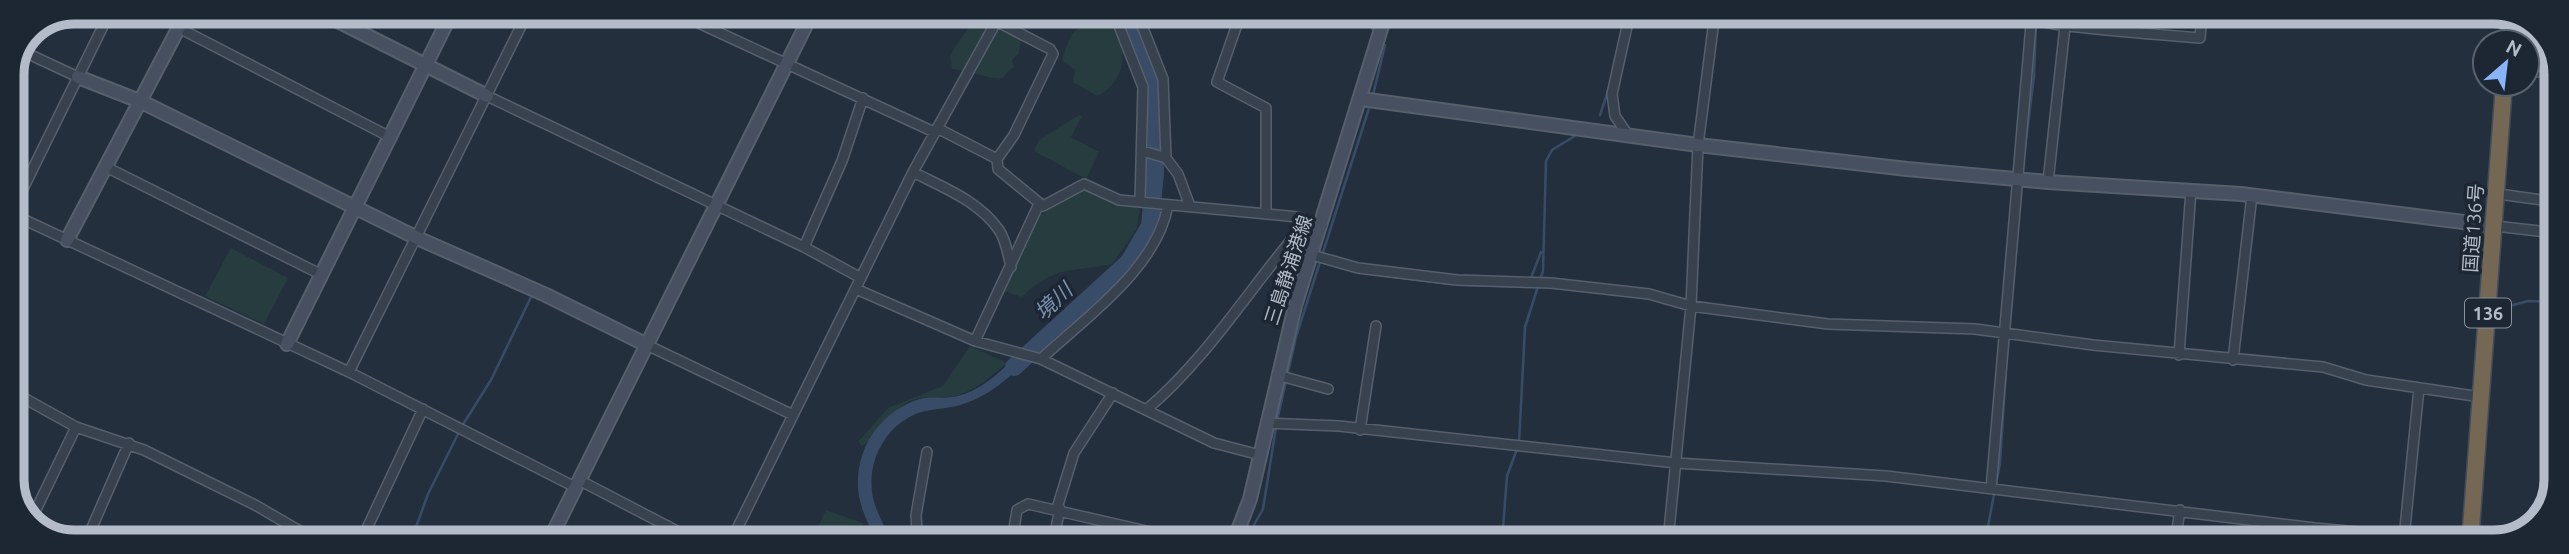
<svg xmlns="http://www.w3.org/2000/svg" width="2569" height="554" viewBox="0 0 2569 554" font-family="Ubuntu,'Noto Sans JP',sans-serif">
	<rect width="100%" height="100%" fill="#242f3e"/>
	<path fill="#263c3f" d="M1099 15 1111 16C1112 25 1117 30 1120 38 1128 61 1119 86 1097 96L1073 82 1075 70 1062 60C1072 30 1071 32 1099 15Z
		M970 25C990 29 1004 26 1021 39L1019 53 1012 60 1014 67C1008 70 1007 75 1002 78 996 81 963 69 952 69L950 55Z
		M1079 115 1082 116 1071 137 1099 152 1086 179 1034 151 1039 140Z
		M1080 189 1124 205 1137 206 1140 210 1136 230 1112 264C1071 272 1053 266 1022 297L1001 290 1039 216Z
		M231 248 288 278 264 324 205 296Z
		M970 346 1007 363C990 377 970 396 946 397 932 398 922 395 908 402 889 411 877 441 861 446L859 441 888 408 943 386Z
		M826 510 863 523 858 537 845 541 826 538 827 534 818 527Z"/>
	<path fill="#394c67" d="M1019 353 1032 357C1011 375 992 394 966 403 951 409 933 408 918 413 887 425 868 458 872 491 873 507 885 526 891 541H875C871 528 863 514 860 501 850 456 877 412 920 399 931 396 941 399 952 397 978 394 1002 371 1019 353Z"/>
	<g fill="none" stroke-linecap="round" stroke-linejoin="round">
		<path stroke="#394c67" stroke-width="2.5" d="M1372 29 1377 13
			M1373 95 1385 45
			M1600 115 1609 88
			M2024 156 2034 76 2036 23
			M1370 274 1451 284
			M1531 278 1541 252
			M1468 285 1529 287 1530 285
			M2506 307 2528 301 2556 302
			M1277 421 1296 337 1370 105
			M462 426 491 380 531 297
			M1519 443 1525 327 1543 271 1546 161 1552 150 1578 134
			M411 541 428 494 459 432
			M1245 541 1263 509 1276 427
			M1502 541 1507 476 1517 449
			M1985 542 2000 463 2007 354"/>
		<path stroke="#394c67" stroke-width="18" d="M1014 367 1129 262 1150 226 1155 173 1153 81 1124 13"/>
		<g stroke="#565f6c" stroke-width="12">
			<path id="street" d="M677 13 934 132
				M1114 13 1143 87 1140 201
				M1137 13 1163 79 1166 158 1178 174 1190 206
				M1241 13 1217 82 1266 108V214
				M1998 13C2021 15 2038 22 2061 25 2107 31 2154 34 2200 38L2202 13
				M996 21 1050 49 1053 54 1014 135 997 159
				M179 28 390 137
				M22 51 78 77
				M2527 71 2556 73
				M487 96 804 247 861 278
				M937 128 997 159 998 169 1043 206 1084 184 1119 200 1298 217 1322 226
				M1628 135 1615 116 1612 94 1630 13
				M1143 151 1166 158
				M106 167 320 274
				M913 172C944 188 979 201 999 230 1006 240 1008 255 1011 267
				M2048 182 2065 26
				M2506 195 2556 202
				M12 211 110 12
				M12 214 349 372 575 487
				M2495 226 2556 233
				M804 247 842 161 863 98
				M1312 255 1358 268 1457 280 1551 283 1649 294 1691 306 1828 324 1975 329 2093 345 2323 367 2366 380 2481 397
				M856 289 975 341 1041 359 1214 443 1260 455
				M975 341 1039 204
				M647 345 793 415
				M2179 355 2191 190
				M1041 359C1086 317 1157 268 1168 205
				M2233 360 2252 195
				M349 372 528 12
				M1277 375 1328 389
				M13 392 76 427 144 450 255 505 317 541
				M1146 410C1209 357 1253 283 1307 221
				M1266 423 1339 426 1676 463 1886 476 2315 528 2465 542
				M1360 430 1376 326
				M927 452 916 515 917 531 987 541
				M579 480 696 541
				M1991 489 2032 13
				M1057 508 1074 453 1113 393
				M30 522 76 427
				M2404 538 2419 388
				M86 541 129 443
				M361 541 423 409
				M660 541 668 526
				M731 541 913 172 1001 13
				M1012 541 1017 510 1028 504 1190 541
				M1053 541 1060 509
				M1668 541 1691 306 1698 145 1715 13
				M2175 542 2180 510"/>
		</g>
		<g stroke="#565f6c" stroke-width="16">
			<path id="secondary" d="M320 12 487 96
				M78 77 142 102 415 237 546 295 647 345
				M1361 99 1698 145 1907 169 2048 182 2241 194 2495 226
				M67 240 187 12
				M287 344 452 12
				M549 541 812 13
				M1234 541 1250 499 1295 306 1386 13"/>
		</g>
		<g stroke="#434c59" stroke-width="19">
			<path id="highway" d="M2508 42 2510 15
				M2470 542 2504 84"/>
		</g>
		<use href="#street" stroke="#38414e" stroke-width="9"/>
		<use href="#secondary" stroke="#465061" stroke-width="12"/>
		<use href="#highway" stroke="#746855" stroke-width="16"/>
	</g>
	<g text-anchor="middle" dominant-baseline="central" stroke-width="7" stroke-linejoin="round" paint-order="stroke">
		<rect fill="#1d2633" stroke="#878f9c" stroke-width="2" x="2465" y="298.5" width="46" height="29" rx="5"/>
		<g font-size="18" font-weight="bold" fill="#b4bcc9">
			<text x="2488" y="313">136</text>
		</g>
		<g font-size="19" fill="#b4bcc9" stroke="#1d2633">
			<text transform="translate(2473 228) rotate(-86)">国道136号</text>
			<text transform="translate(1288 270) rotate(-72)">三島静浦港線</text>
		</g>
		<g font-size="21" font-style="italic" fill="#7c92b1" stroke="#1d2633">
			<text transform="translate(1053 301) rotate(-43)">境川</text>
		</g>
	</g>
	<path d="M0 0H2569V554H0ZM74 24H2494A50 50 0 0 1 2544 74V480A50 50 0 0 1 2494 530H74A50 50 0 0 1 24 480V74A50 50 0 0 1 74 24Z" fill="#1d2633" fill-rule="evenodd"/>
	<path fill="none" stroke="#b4bcc9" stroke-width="9" d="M74 24H2494A50 50 0 0 1 2544 74V480A50 50 0 0 1 2494 530H74A50 50 0 0 1 24 480V74A50 50 0 0 1 74 24Z"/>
	<g transform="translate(2506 63) rotate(28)"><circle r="33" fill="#1d2633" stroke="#59626f" stroke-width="2"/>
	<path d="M0-5L12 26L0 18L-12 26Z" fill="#8ab4f8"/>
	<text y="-10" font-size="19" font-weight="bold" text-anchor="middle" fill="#b4bcc9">N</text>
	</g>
</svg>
